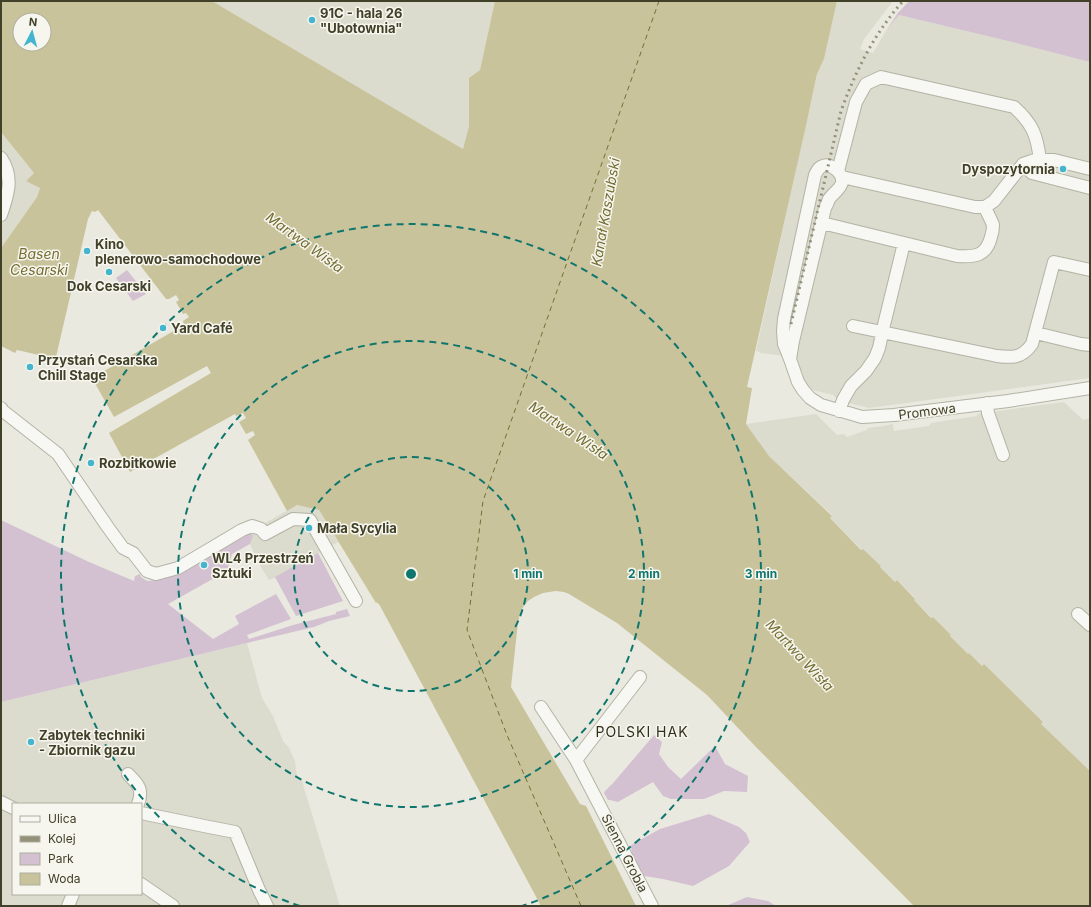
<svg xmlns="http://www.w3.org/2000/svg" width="1091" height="907" viewBox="0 0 1091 907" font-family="Inter,sans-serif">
	<rect width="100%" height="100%" fill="#e9e9e0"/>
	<path fill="#dbdbce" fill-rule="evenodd" d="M212 1H495L480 70 469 78V126L463 149Z
		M837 1H893L864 39 860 49 873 53 887 29 899 15 1008 41 1090 62V378L869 408 849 403 836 398 833 395 813 390 806 386 802 377 803 374 795 357 760 353V352L756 351 815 83 817 74 824 59Z
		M1 132 34 173 26 181 40 187 37 197 1 248Z
		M1064 402 1083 420 1090 418V771L1041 724 1043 722 984 665 982 666 969 653 968 654 950 636 951 635 933 617 932 618 914 600 915 598 897 580 895 582 880 567 881 566 863 549 862 550 830 518 832 515 769 456 746 424 816 414 837 435 844 434 847 437 867 430 868 428 883 426 893 424 894 431 929 426 931 423 977 416V414Z
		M297 505 319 510 338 542 277 577 269 580 258 562 250 544 253 536 251 531Z
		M247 643 262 698 273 716 283 741 289 748 295 761 297 777 302 779 304 788 340 906H1V702ZM13 804H141V894H13Z"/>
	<path fill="#d3c1d1" d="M909 1H1090V62L1008 41 899 15 887 29 898 13Z
		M127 270 146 294 133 301 116 278Z
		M1 520 89 562 134 581 135 576 140 574 141 577 147 581 157 580 174 575 239 536 251 532 253 536 250 544 232 554 227 571 168 604 213 639 239 624 235 616 276 594 291 619 247 635 249 639 293 625 336 614V612L347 609 350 616 329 621 314 627 247 643 1 702Z
		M318 553 343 601 296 616 275 577Z
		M654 735 662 742 659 754 668 767 681 779 715 746 725 764 748 776 747 792 724 791 704 799H671L663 796 653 782 618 802 610 800H608L604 793 605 791 614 782Z
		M709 814 739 827 746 833 750 842 729 866 693 886 663 879 644 876 632 854 631 845 660 829Z
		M747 897 768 901 776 906H726Z"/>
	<path fill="#c9c39b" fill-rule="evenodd" d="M1 1H212L463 149 469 126V78L480 70 495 1H837L824 59 817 74 815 83 805 130 747 387 752 388 746 424 769 456 832 516 830 518 861 550 863 549 881 566 880 567 895 582 897 580 915 599 914 600 931 618 933 617 951 635 950 636 968 654 969 653 982 666 984 664 1043 722 1041 724 1090 771V906H914L755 746 707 695 617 623 569 594 564 592 556 591 543 593 534 597 528 601 521 610 518 622 511 687 580 804 586 806 636 906H541L379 604H378L377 602 376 603 319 510 297 505 287 511 248 440 255 435 253 431 246 434 239 422 246 418 243 413 236 416 235 414 130 472 109 433 211 373 207 366 114 417 92 378 184 325 183 321 189 317 186 313 183 314 176 302 179 300 176 295 169 299H166L98 210 95 212 92 211 88 219 56 357 43 356 17 350 15 353 1 346V248L37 197 40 188 26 181 34 173 1 132ZM20 20H44V44H20Z"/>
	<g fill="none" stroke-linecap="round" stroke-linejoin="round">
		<path stroke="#756e32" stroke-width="1" stroke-dasharray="5 4" stroke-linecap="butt" d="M581 906 507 735 467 630 483 501 659 1"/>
		<g stroke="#b3b3a5" stroke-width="14">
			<path id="minor" d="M1 158C14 177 8 195 1 215
				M1023 164 1032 173 1090 188
				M838 171 856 102 866 84 881 77 1014 107C1033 124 1037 136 1040 160
				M842 177 975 207H985L994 201 1023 164 1035 160H1054L1090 169
				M822 223 957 256C974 257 986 257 991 237 992 234 993 229 993 225 991 219 987 213 985 207
				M853 326 997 356C1013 358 1022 358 1032 344L1054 262 1090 270
				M1036 333 1081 344 1090 345
				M790 359 793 341 825 208C827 205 828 202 829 199 833 193 841 189 842 182 843 173 831 163 823 166 819 167 817 171 815 175L784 319 783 331 784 344 790 359 798 382 803 390 810 398 821 405 862 417 894 415 1008 401 1090 388
				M987 403 988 413 1003 455
				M1 408 3 411 58 454 107 526 123 548 133 553 147 571 156 574 178 568 242 530 252 526 261 529 265 534 293 519 310 520 356 601
				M839 411 843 400 851 386 866 371 875 358 879 348 883 329 904 243
				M1078 614 1090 625
				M541 707 576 760 652 906
				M576 760 640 677
				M128 774C137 783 144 789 138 804
				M1 802 13 808
				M141 813 209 827 235 832 259 890 267 906
				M141 884 173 906
				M68 906 73 894"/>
		</g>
		<use href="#minor" stroke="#f7f7f3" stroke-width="12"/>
		<path stroke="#939279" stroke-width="3" stroke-dasharray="2 4" stroke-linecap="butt" d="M791 324 841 111C856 70 874 34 903 1"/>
	</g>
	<g fill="none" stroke="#0f766e" stroke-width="2" stroke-dasharray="7 5">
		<circle cx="411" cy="574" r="117"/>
		<circle cx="411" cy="574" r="233"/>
		<path d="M300 906A350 350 0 1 1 522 906"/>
	</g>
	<g fill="#44b4cf" stroke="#f6f6ef" stroke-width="1.5">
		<circle cx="312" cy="20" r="4"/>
		<circle cx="1063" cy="169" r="4"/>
		<circle cx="87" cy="251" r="4"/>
		<circle cx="109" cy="272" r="4"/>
		<circle cx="163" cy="328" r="4"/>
		<circle cx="30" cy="367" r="4"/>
		<circle cx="91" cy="463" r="4"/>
		<circle cx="309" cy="528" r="4"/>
		<circle cx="204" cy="565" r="4"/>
		<circle cx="31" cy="742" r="4"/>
	</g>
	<g text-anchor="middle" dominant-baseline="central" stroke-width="3" stroke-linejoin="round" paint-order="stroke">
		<g font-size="13" font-weight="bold" fill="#414028" stroke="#f6f6ef" text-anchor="start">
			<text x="320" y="13">91C - hala 26<tspan x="320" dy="15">"Ubotownia"</tspan></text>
			<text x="1055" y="169" text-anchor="end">Dyspozytornia</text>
			<text x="95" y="244">Kino<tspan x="95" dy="15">plenerowo-samochodowe</tspan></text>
			<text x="109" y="286" text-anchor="middle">Dok Cesarski</text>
			<text x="171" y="328">Yard Café</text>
			<text x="38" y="360">Przystań Cesarska<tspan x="38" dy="15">Chill Stage</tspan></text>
			<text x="99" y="463">Rozbitkowie</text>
			<text x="317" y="528">Mała Sycylia</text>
			<text x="212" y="558">WL4 Przestrzeń<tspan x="212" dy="15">Sztuki</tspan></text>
			<text x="39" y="735">Zabytek techniki<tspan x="39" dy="15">- Zbiornik gazu</tspan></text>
		</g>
		<g font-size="13" fill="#414028" stroke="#f6f6ef">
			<text transform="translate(927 411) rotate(-7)">Promowa</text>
			<text transform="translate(625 853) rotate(63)">Sienna Grobla</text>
		</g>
		<g font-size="14" font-style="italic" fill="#756e32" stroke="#f6f6ef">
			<text transform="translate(605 212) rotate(-80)">Kanał Kaszubski</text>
			<text transform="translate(305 242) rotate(36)">Martwa Wisła</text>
			<text x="39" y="253">Basen<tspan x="39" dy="16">Cesarski</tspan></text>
			<text transform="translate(569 430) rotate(34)">Martwa Wisła</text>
			<text transform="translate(800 655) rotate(47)">Martwa Wisła</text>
		</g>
		<g font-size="14" letter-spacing="1" fill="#31311b" stroke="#f6f6ef">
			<text x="642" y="731">POLSKI HAK</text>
		</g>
	</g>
	<circle cx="411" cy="574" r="6" fill="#0f766e" stroke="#f6f6ef" stroke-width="2"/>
	<g font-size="12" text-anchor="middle" font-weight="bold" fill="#0f766e" stroke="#f6f6ef" stroke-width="3" stroke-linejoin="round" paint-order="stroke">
		<text x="528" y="578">1 min</text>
		<text x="644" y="578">2 min</text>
		<text x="761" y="578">3 min</text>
	</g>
	<rect width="1091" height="907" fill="none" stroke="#414028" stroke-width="4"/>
	<rect x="12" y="803" width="130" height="92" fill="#f6f6ef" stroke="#aead9f"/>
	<rect x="20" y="816" width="20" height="6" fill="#f7f7f3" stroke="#aead9f"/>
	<text x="48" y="823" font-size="12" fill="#414028">Ulica</text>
	<rect x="20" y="836" width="20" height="6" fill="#939279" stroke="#aead9f"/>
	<text x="48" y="843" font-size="12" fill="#414028">Kolej</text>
	<rect x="20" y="853" width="20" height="12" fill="#d3c1d1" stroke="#aead9f"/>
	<text x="48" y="863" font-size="12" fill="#414028">Park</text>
	<rect x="20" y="873" width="20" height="12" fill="#c9c39b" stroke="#aead9f"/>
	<text x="48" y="883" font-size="12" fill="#414028">Woda</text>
	<g transform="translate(32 32) rotate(6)"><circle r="19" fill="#f6f6ef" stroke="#aead9f"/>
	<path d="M0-3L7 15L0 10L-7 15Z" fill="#44b4cf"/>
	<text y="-6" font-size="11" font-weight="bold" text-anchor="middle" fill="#414028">N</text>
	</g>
</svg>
